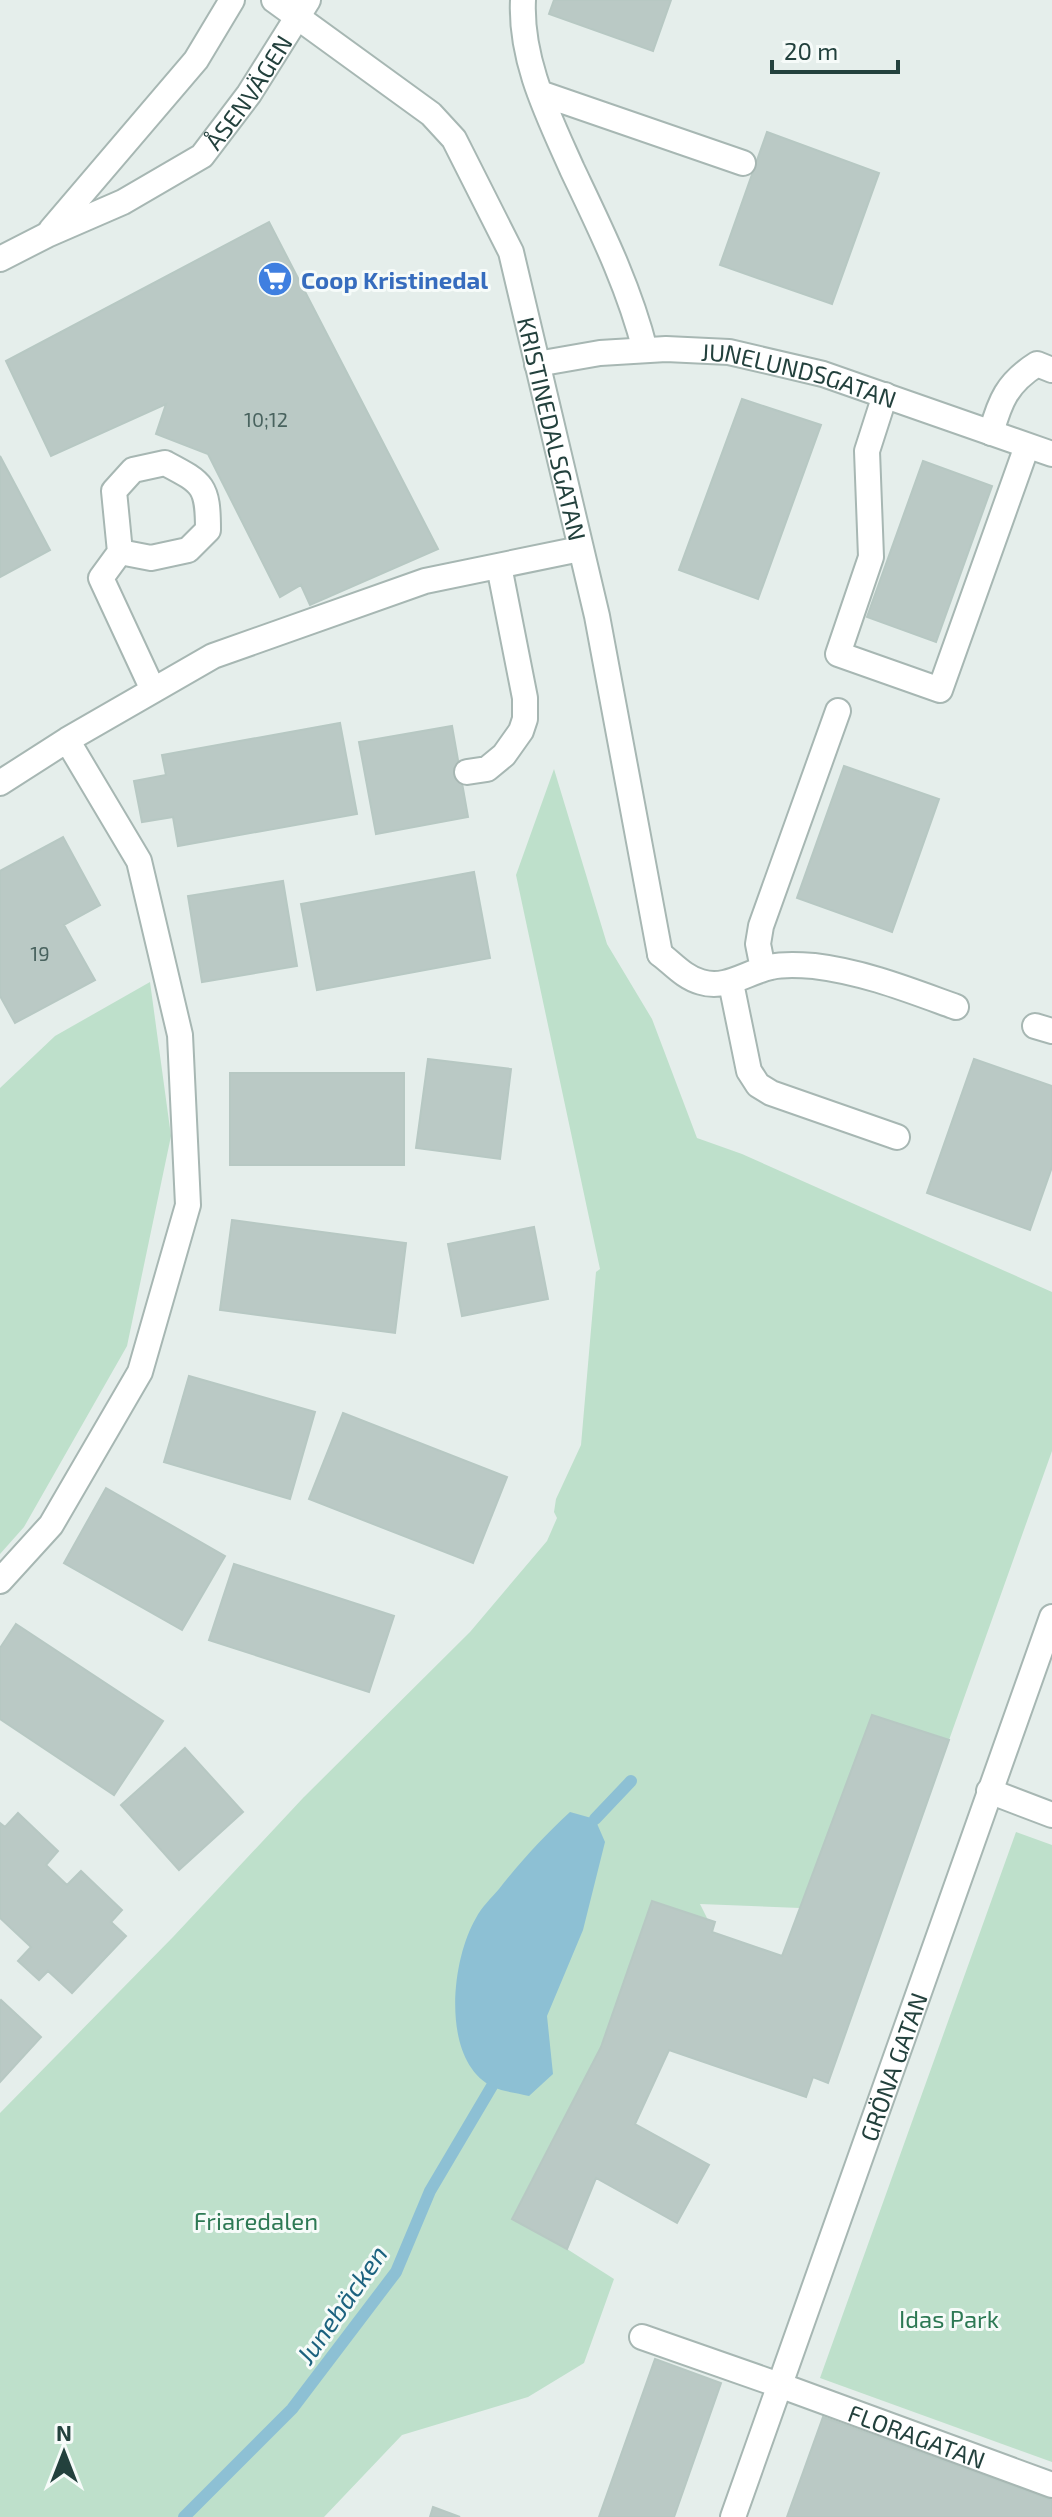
<svg xmlns="http://www.w3.org/2000/svg" width="1052" height="2517" viewBox="0 0 1052 2517" font-family="'Exo 2',sans-serif">
	<rect width="100%" height="100%" fill="#e5eeeb"/>
	<path fill="#bee0cb" d="M554 769 607 944 652 1019 697 1138 742 1154 1052 1292V1451L949 1740 872 1715 800 1908 700 1904 708 1920 652 1902 601 2047 512 2218 567 2249 614 2279 584 2363 528 2397 402 2435 324 2517H0V2113L173 1937 303 1798 470 1632 547 1541 557 1518 554 1512 556 1499 581 1445 596 1272 600 1269 516 875Z
		M150 982 171 1136 127 1346 24 1527 0 1554V1088L55 1036Z
		M1016 1832 1052 1845V2462L820 2378Z"/>
	<path fill="#8dc0d4" d="M570 1812 595 1819 605 1842 583 1930 547 2016 553 2074 529 2096C518 2093 504 2092 493 2087 440 2061 451 1960 476 1918 481 1908 491 1898 499 1889 521 1861 544 1836 570 1812Z"/>
	<g fill="none" stroke-linecap="round" stroke-linejoin="round">
		<path stroke="#8dc0d4" stroke-width="12" d="M595 1819 631 1781
			M184 2517 292 2409 396 2272 430 2191 492 2086"/>
	</g>
	<path fill="#bac9c5" stroke="#b7c8c3" stroke-width="2" d="M554 0H671L653 51 549 14Z
		M767 132 879 173 832 304 720 265Z
		M269 222 438 549 310 605 301 585 280 597 208 454 156 434 166 404 51 456 6 361Z
		M742 399 821 425 758 599 679 570Z
		M0 456 50 550 0 577Z
		M923 461 992 486 936 642 867 617Z
		M340 723 357 814 178 846 173 817 142 822 134 781 166 775 162 755Z
		M452 726 468 817 376 834 359 742Z
		M844 766 939 799 892 932 797 898Z
		M63 837 100 905 64 925 95 980 15 1023 0 996V871Z
		M474 872 490 958 317 990 301 904Z
		M283 881 297 966 202 982 188 896Z
		M428 1059 511 1069 500 1159 416 1148Z
		M974 1059 1052 1086V1167L1030 1230 927 1193Z
		M230 1073H404V1165H230Z
		M232 1220 406 1243 395 1333 220 1310Z
		M534 1227 548 1299 462 1316 448 1244Z
		M189 1376 315 1412 290 1499 164 1462Z
		M343 1413 507 1477 473 1563 309 1499Z
		M106 1488 225 1556 182 1630 64 1563Z
		M234 1564 394 1616 369 1692 209 1640Z
		M16 1624 163 1721 114 1795 0 1719V1648Z
		M872 1715 949 1740 828 2083 813 2077 806 2097 669 2050 635 2124 709 2165 677 2223 596 2178 567 2249 512 2219 601 2047 652 1901 715 1922 712 1932 782 1956Z
		M185 1748 243 1812 179 1870 121 1805Z
		M18 1813 58 1851 46 1865 67 1885 81 1871 122 1910 111 1922 126 1936 72 1993 48 1971 39 1980 18 1961 31 1947 0 1918V1823L5 1827Z
		M1 2000 41 2037 0 2082V2001Z
		M655 2359 721 2383 674 2517H599Z
		M823 2417 1052 2500V2517H787Z
		M433 2507 460 2517H430Z"/>
	<g fill="none" stroke-linecap="round" stroke-linejoin="round">
		<g stroke="#a7b7b3" stroke-width="28">
			<path id="service" d="M523 0C520 60 548 115 572 169 600 228 629 286 645 350
				M540 93 743 163
				M885 395 867 451 871 557 838 654 940 690 1027 446
				M991 433C1000 401 1007 383 1037 364L1052 370
				M120 552 151 558 188 550 208 530C208 485 203 483 165 463L133 470 114 491 120 552 101 578 153 690
				M467 772 487 769 504 755 521 731 525 719V698L499 566
				M0 783 67 740 213 656 425 581 580 549
				M660 954C673 964 685 978 701 982 726 990 747 972 771 967 783 964 801 965 814 966 864 972 909 990 956 1007
				M763 969 758 944 761 926 838 711
				M731 983 749 1071 758 1085 771 1093 897 1137
				M1035 1026 1052 1031
				M0 1581 51 1525 140 1372 188 1205 180 1035 139 861 67 740
				M642 2337 782 2386"/>
		</g>
		<g stroke="#a7b7b3" stroke-width="28">
			<g id="minor">
				<path id="s1" d="M274 0 431 114 454 139 511 252 597 616 660 954"/>
				<path id="s2" d="M537 364 600 353 666 349 729 352 823 374 1052 454"/>
				<path d="M989 1791 1052 1815"/>
				<path id="s3" d="M782 2386 1052 2485"/>
				<path id="s4" d="M733 2517 1052 1617"/>
			</g>
		</g>
		<g stroke="#a7b7b3" stroke-width="28">
			<g id="tertiary">
				<path d="M51 230 196 60 232 0"/>
				<path id="s5" d="M0 259 47 235 123 202 202 156 249 94 308 0"/>
			</g>
		</g>
		<use href="#service" stroke="#fff" stroke-width="24"/>
		<use href="#minor" stroke="#fff" stroke-width="24"/>
		<use href="#tertiary" stroke="#fff" stroke-width="24"/>
	</g>
	<defs>
		<g id="supermarket-disc" transform="scale(1.8)"><circle r="9.5" fill="#3f7fe0" stroke="#f6fbf9"/><path d="M-6-5.5h2.5l.6 2H6L4.5 2H-2.5L-4.4-4H-6ZM-1.5 3.2a1.3 1.3 0 1 0 .1 0ZM3 3.2a1.3 1.3 0 1 0 .1 0Z" fill="#fff"/></g>
	</defs>
	<g fill-rule="evenodd">
		<use href="#supermarket-disc" x="275" y="279"/>
	</g>
	<g text-anchor="middle" dominant-baseline="central" stroke-width="6" stroke-linejoin="round" paint-order="stroke">
		<g font-size="20" fill="#49635f">
			<text x="266" y="419">10;12</text>
			<text x="40" y="953">19</text>
		</g>
		<g font-size="24" fill="#23413d" stroke="#f6fbf9">
			<text stroke="none"><textPath href="#s5" startOffset="306">ÅSENVÄGEN</textPath></text>
			<text stroke="none"><textPath href="#s2" startOffset="266">JUNELUNDSGATAN</textPath></text>
			<text stroke="none"><textPath href="#s1" startOffset="536">KRISTINEDALSGATAN</textPath></text>
			<text stroke="none"><textPath href="#s4" startOffset="478">GRÖNA GATAN</textPath></text>
			<text stroke="none"><textPath href="#s3" startOffset="144">FLORAGATAN</textPath></text>
		</g>
		<g font-size="24" font-weight="bold" fill="#366cbe" stroke="#f6fbf9" text-anchor="start">
			<text x="301" y="279">Coop Kristinedal</text>
		</g>
		<g font-size="24" fill="#2d7954" stroke="#f6fbf9">
			<text x="256" y="2220">Friaredalen</text>
			<text x="949" y="2318">Idas Park</text>
		</g>
		<g font-size="26" font-style="italic" fill="#1c627f" stroke="#f6fbf9">
			<text transform="translate(341 2304) rotate(-55)">Junebäcken</text>
		</g>
	</g>
	<g transform="translate(64 2453)" stroke="#f6fbf9" stroke-width="6" paint-order="stroke">
	<path d="M0-6L14 30L0 20L-14 30Z" fill="#23413d"/>
	<text y="-12" font-size="22" font-weight="bold" text-anchor="middle" fill="#23413d">N</text>
	</g>
	<path d="M772 60v12h126v-12" fill="none" stroke="#23413d" stroke-width="4"/>
	<text x="784" y="60" font-size="24" fill="#23413d" stroke="#f6fbf9" stroke-width="6" paint-order="stroke">20 m</text>
</svg>
